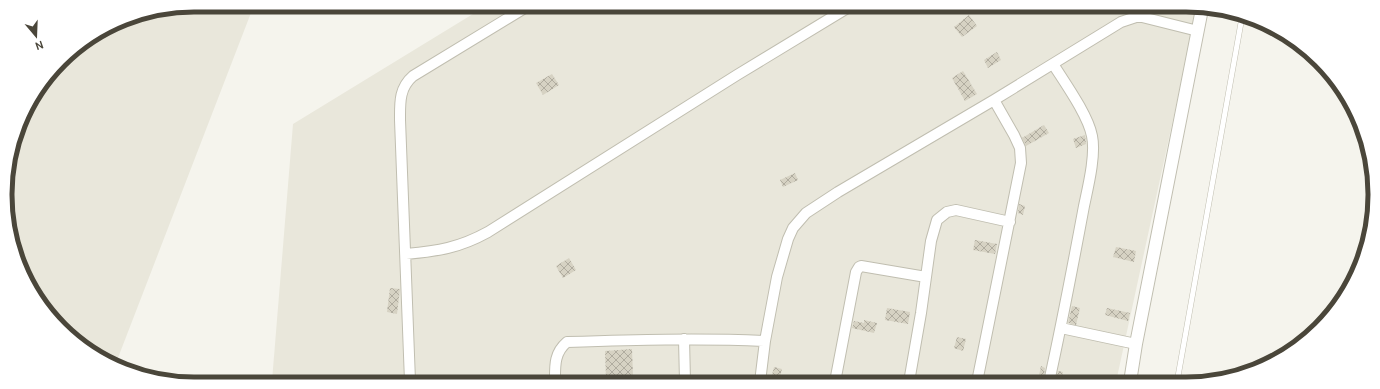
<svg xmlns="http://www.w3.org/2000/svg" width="1380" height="389" font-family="Cabin,sans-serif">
<defs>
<pattern id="building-cross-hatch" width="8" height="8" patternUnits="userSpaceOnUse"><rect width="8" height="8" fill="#d6d2c3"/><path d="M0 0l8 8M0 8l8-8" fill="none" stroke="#b0ac9f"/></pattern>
</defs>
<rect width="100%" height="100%" fill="#f5f4ed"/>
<path fill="#e9e7db" d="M195 5H254L116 363 89 352 44 310 12 244 5 182 25 110 69 52 122 19Z
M486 6 1197 9 1116 382 272 381 293 124Z"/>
<path fill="url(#building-cross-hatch)" d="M969 15 977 26 962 37 954 27Z
M997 52 1001 60 988 68 984 60Z
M963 71 977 94 965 101 952 78Z
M552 74 559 85 543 95 536 83Z
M1044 125 1049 133 1026 146 1022 138Z
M1085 135 1086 144 1076 148 1073 139Z
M795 173 798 180 783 187 780 180Z
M1019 204 1025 206 1023 215 1018 213Z
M975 240 997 244 995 254 973 250Z
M1116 247 1136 251 1134 262 1113 257Z
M569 258 576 270 563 278 556 266Z
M390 288 400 289 397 314 387 312Z
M1072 306 1080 308 1076 325 1068 323Z
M887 308 910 312 908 324 885 320Z
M1107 308 1130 313 1128 321 1105 315Z
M864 320 877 323 874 333 852 328 854 321 864 323Z
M957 337 966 339 963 351 954 348Z
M632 349 633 376 606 378 605 351Z
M1041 366 1045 368 1043 381 1038 380Z
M774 367 782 369 779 381 771 379Z
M1058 371 1063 372 1061 382H1056Z"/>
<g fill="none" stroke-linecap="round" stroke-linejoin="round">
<g stroke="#c0beb0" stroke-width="6">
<path id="service" d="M1363 255 1371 215
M1177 382 1242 17"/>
</g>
<g stroke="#c0beb0" stroke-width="12">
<path id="minor" d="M406 254C438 251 459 248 488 232L737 75 849 7
M1061 328 1136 344
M684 339 685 381
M410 381 400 120C400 103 399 88 413 76L528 6
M555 381C555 366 554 353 567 342 633 340 699 338 765 341
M760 382 765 341 777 277 788 239 793 228 806 213 838 192 994 100 1121 22 1136 17H1142L1198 31
M835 382 856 272 859 267 861 266 926 277
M909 382 921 313 931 241 937 220 947 212 956 210 1010 222
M977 382 1021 163 1020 148 1014 135 994 100
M1049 382C1062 323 1073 265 1084 206 1088 187 1096 155 1092 136 1088 115 1065 83 1053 64"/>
</g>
<g stroke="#c0beb0" stroke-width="14">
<path id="tertiary" d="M1130 382 1136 344 1202 9"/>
</g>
<use href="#service" stroke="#fff" stroke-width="5"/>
<use href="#minor" stroke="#fff" stroke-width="10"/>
<use href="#tertiary" stroke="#fff" stroke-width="12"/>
</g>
<path d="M0 0H1380V389H0ZM194 12H1186A182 182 0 0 1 1368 194V195A182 182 0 0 1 1186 377H194A182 182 0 0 1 12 195V194A182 182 0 0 1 194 12Z" fill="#fff" fill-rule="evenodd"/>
<path fill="none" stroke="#4a463a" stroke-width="5" d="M194 12H1186A182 182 0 0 1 1368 194V195A182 182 0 0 1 1186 377H194A182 182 0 0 1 12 195V194A182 182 0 0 1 194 12Z"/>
<g transform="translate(36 36) rotate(161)" stroke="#ffffff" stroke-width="3" paint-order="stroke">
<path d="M0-3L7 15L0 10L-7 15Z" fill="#4a463a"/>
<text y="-6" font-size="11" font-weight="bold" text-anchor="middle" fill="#4a463a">N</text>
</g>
</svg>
